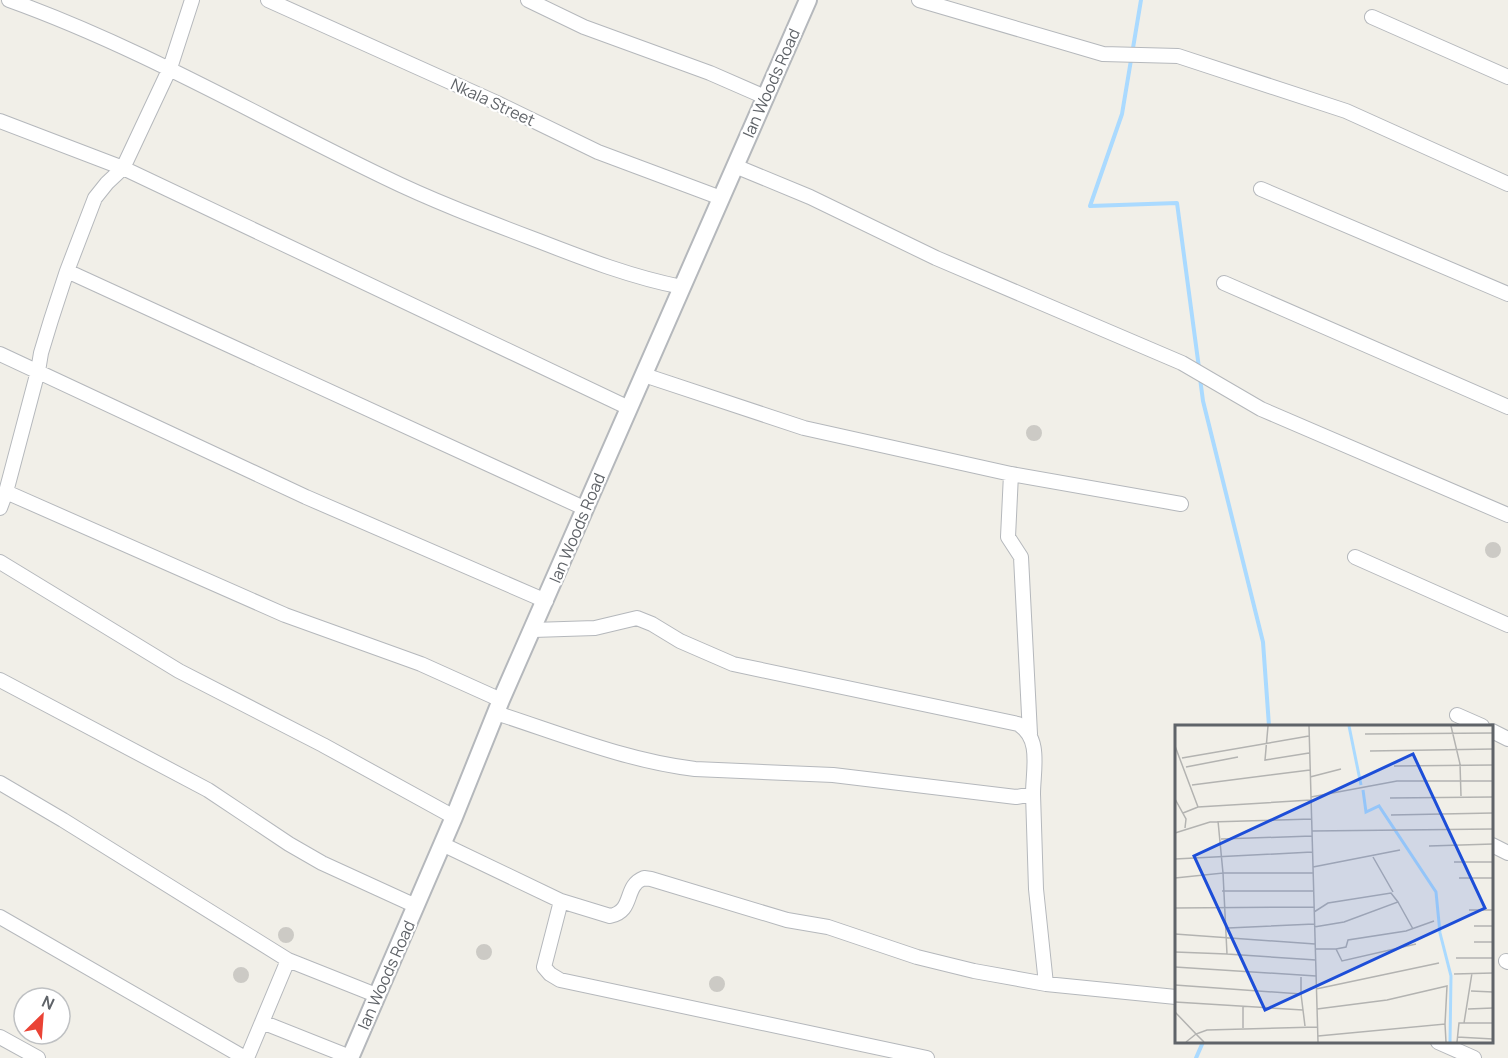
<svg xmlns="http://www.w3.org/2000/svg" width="1508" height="1058" font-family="Manrope,sans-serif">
<rect width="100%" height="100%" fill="#f1efe8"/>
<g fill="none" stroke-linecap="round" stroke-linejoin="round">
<path stroke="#aadaff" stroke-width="4" d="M1141 0 1122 114 1090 206 1177 203 1199 368
M1200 378 1203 401 1263 642 1269 726
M1196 1058 1203 1042"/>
</g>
<path fill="#cccac5" d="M1026 433a8 8 0 1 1 16 0a8 8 0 1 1-16 0Z
M1485 550a8 8 0 1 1 16 0a8 8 0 1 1-16 0Z
M278 935a8 8 0 1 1 16 0a8 8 0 1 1-16 0Z
M476 952a8 8 0 1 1 16 0a8 8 0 1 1-16 0Z
M233 975a8 8 0 1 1 16 0a8 8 0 1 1-16 0Z
M709 984a8 8 0 1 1 16 0a8 8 0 1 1-16 0Z"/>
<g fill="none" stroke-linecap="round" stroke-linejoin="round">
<g stroke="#b5b8bc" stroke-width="16">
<path id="minor" d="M9 0C140 47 259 117 384 177 431 200 481 219 531 238 580 257 630 277 682 287
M192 0 170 68 123 168 629 408
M268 0 497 103 598 152 721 198
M528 0 584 27 710 73 765 97
M919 0 1103 54 1178 56 1346 111 1508 184
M1372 17 1508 77
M0 121 123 168 107 183 95 198 67 271 51 320 41 353 38 371 6 492 0 508
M735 166 810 197 936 258 1182 363 1261 409 1508 515
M1261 189 1508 294
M67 271 584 508
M1224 283 1508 407
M0 354 306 497 546 601
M644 375 804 428 1011 474 1181 504
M1011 474 1008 537 1021 557 1030 734
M6 492 285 615 421 664 501 700
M1355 557 1508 625
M0 562 179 671 323 745 454 817
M0 680 208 790 289 844 322 863 416 906
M496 713C561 734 627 761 695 769L833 775 1016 797 1033 794C1033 770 1042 738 1018 724L733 664 680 641 652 624 637 618 595 628 533 630
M1457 715 1482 726
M1492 731 1508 739
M0 783 63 820 288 960 376 995
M1033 794 1036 889 1046 984
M442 844 561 901 544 967 550 974 560 980 927 1058
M1492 845 1508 853
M561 901 610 916C635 911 623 886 644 878L651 879 787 920 828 927 917 957 974 971 1046 984 1176 997
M0 917 245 1058
M1506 961 1508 962
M262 1022 350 1057
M0 1037 38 1058
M1438 1042 1474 1058
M247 1058 288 960"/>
</g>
<g stroke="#b5b8bc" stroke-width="20">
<path id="tertiary" d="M350 1058 454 817 501 700 808 0"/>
</g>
<use href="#minor" stroke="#fff" stroke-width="14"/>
<use href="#tertiary" stroke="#fff" stroke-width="16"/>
</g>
<g text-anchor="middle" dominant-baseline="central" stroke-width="4.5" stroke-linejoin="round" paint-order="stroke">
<g font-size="16" fill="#5f6368" stroke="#fff">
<text transform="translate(771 83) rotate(-66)">Ian Woods Road</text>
<text transform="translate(493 102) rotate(25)">Nkala Street</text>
<text transform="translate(577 528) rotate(-67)">Ian Woods Road</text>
<text transform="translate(386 975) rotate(-66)">Ian Woods Road</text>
</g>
</g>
<g transform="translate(1175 725)">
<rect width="318" height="318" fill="#f1efe8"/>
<path fill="none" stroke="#aadaff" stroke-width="3" d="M174 1 186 60M188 65 191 87 204 81 261 167 265 208 276 251 275 317"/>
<path fill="none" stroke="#b3b3b1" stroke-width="1.5" d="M93 1 90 35 134 28M134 1 143 317M276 1 285 39 286 71M190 9 318 8M0 21 23 82M195 26 318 24M7 33 134 11M219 41 318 40M11 42 63 32M135 52 166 44M17 60 135 45M136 72 222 56H318M215 73 318 72M0 74 11 94 10 103M8 88 23 82 136 75M216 90 318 88M43 96 48 148H138M137 106 318 104M0 108 35 97 137 94M46 114 137 111M254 121 318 119M198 132 218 167M0 134 137 127M279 137H318M138 142 225 125M0 153 48 148 52 229 141 235M284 153H318M47 166H138M223 177 238 204M0 183 139 182M294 185H318M139 187 153 178 216 168 223 177 169 197 139 202M299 201H318M53 203 139 199M0 209 140 219M299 217H318M140 224H161L167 236 241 219M161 224 171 222 173 215 231 206 259 196M0 227 52 229M281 233H318M0 242 141 251M279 249 318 248M0 260 126 269V252M141 264 264 238M296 266 318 267M126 269 130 301M0 277 128 285M142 284 212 275 272 261 270 299M293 284 318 283M0 287 21 309 11 317M289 298 297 248M68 303V281M143 311 270 299 271 317M282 312 318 314M29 317 21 309 32 305 142 302M282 317 284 298H318"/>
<path fill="#1d4ed8" fill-opacity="0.15" stroke="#1d4ed8" stroke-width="3" d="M238 29 310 183 90 285 19 131Z"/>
<rect width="318" height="318" fill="none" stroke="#5f6368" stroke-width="3"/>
</g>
<g transform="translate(42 1016) rotate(25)"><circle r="28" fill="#ffffff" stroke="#bfc1c3" stroke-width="1.5"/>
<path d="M0-4.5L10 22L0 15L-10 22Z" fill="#ea4335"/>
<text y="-9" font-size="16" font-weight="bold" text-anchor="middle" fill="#5f6368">N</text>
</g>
</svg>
